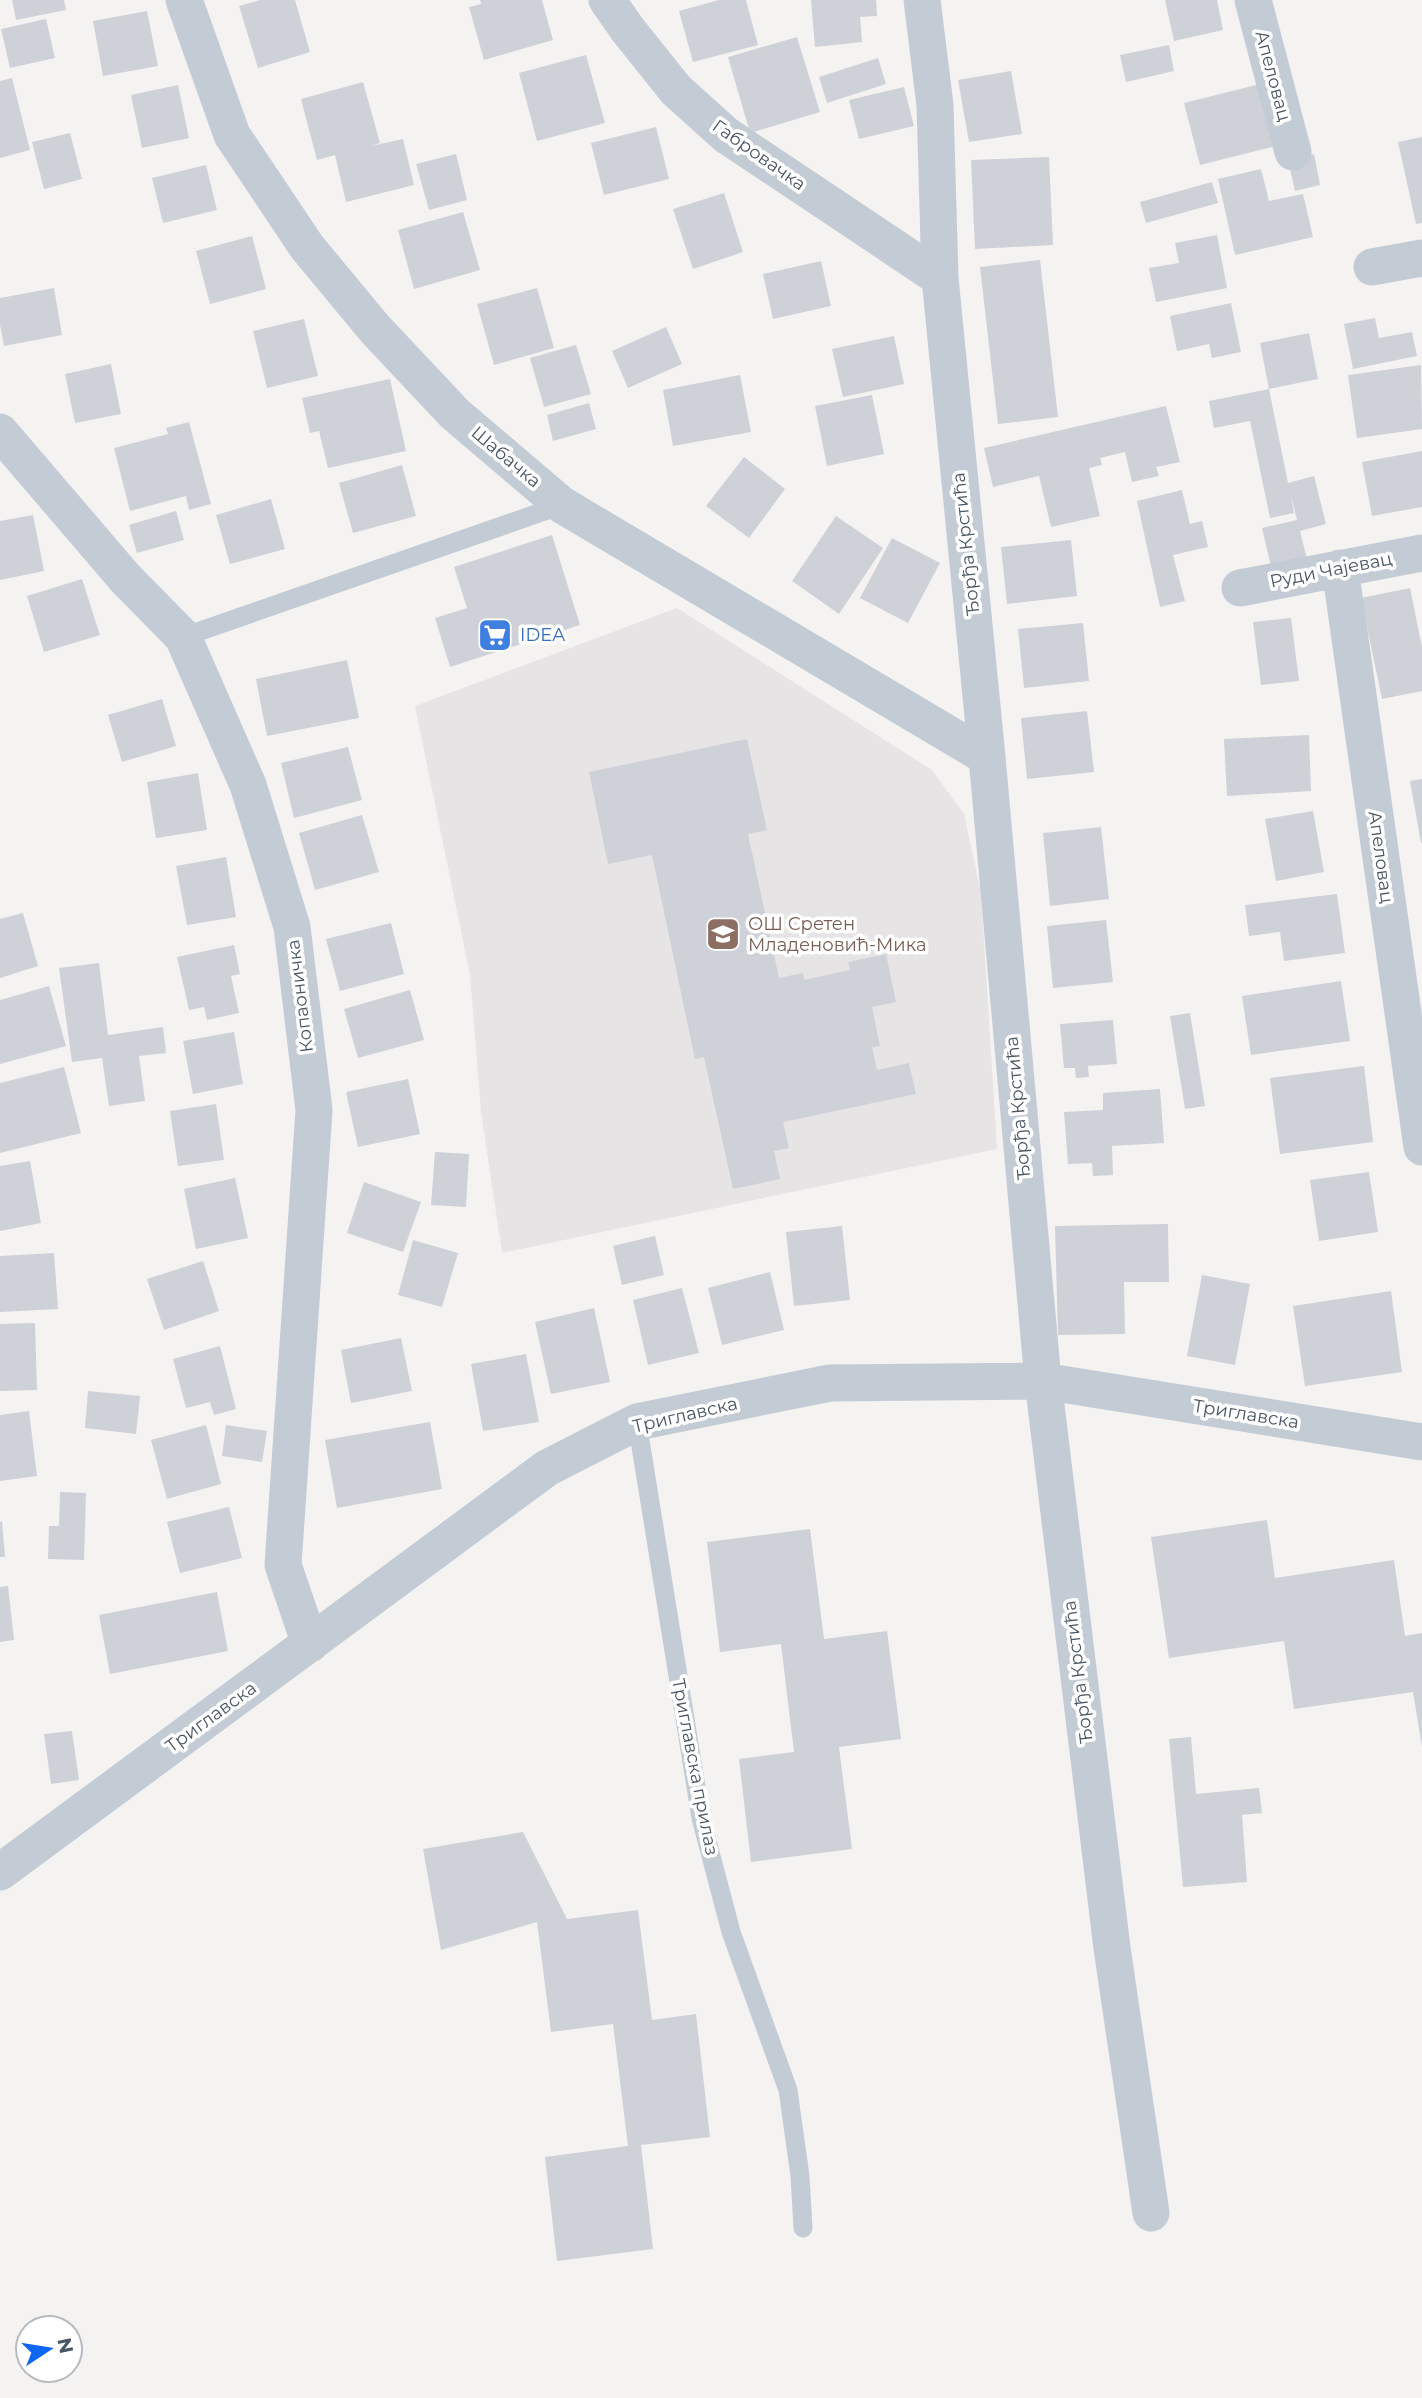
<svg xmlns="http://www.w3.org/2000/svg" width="1422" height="2398" font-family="Montserrat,sans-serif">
<rect width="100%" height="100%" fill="#f5f3f2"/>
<path fill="#e6e4e4" d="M677 608 932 770 964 814 981 893 997 1149 502 1253 481 1111 470 975 415 706Z"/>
<path fill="#ced1d8" d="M12 0H64L66 10 16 20Z
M260 0H295L310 52 258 68 239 6Z
M480 0H542L553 40 484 60 469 7 481 4Z
M719 0H746L758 45 693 62 679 11Z
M811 0H876L877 16 860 17 862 42 815 47Z
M1165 0H1217L1223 30 1174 41Z
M147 11 158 66 103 76 93 21Z
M46 19 55 58 10 68 1 29Z
M797 37 820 112 750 133 728 57Z
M1169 45 1174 71 1126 82 1120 55Z
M586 55 605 123 537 141 519 73Z
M878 58 886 84 827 103 819 77Z
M1011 71 1022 134 969 142 958 80Z
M12 78 30 150 0 158V81Z
M363 82 380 143 371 146 403 139 414 185 346 202 335 155 317 160 301 99Z
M1268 82 1284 144 1200 165 1184 103Z
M178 85 189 138 142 148 131 95Z
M904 87 914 126 859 139 849 100Z
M656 127 669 179 604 195 591 143Z
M70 133 82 179 44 189 32 142Z
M1422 137V223L1416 224 1398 142Z
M456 154 467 200 429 210 416 164Z
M1314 154 1320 185 1295 191 1288 160Z
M1049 157 1053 245 975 249 971 160Z
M206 165 217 210 163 223 152 178Z
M1261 169 1269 201 1303 194 1313 237 1235 255 1218 179Z
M1212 182 1218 203 1146 223 1140 202Z
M724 193 743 252 693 269 673 209Z
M463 212 480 270 414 289 398 230Z
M1217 235 1227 288 1156 302 1149 268 1179 263 1175 243Z
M252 236 266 289 210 304 196 251Z
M1040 260 1058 417 998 424 980 267Z
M821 261 831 306 773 319 763 274Z
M54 288 62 335 4 346 0 325V298Z
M537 288 554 348 494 365 477 304Z
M1231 303 1241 352 1212 358 1209 344 1177 351 1170 316Z
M1375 318 1379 338 1412 332 1417 356 1353 369 1344 324Z
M304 319 318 376 267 388 253 331Z
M666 327 682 364 628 388 612 351Z
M1309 333 1318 379 1269 389 1260 343Z
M894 336 904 384 843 397 832 349Z
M576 345 591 394 544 407 530 358Z
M111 364 121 414 75 423 65 374Z
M1421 365 1422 429 1357 438 1348 375Z
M740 375 751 432 673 446 663 390Z
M390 379 406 451 328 468 319 431 310 433 302 398Z
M1269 389 1288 483 1314 476 1326 524 1300 531 1308 563 1272 571 1262 528 1297 520 1291 495 1294 513 1270 518 1250 421 1214 428 1209 401Z
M872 395 884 454 827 466 815 406Z
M589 403 596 429 553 441 547 415Z
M1166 406 1180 462 1156 467 1159 476 1132 482 1125 452 1100 458 1102 465 1089 468 1100 516 1051 527 1039 476 993 487 984 448Z
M189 422 211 504 189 510 186 496 130 511 114 448 168 434 166 428Z
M1422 451V507L1372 516 1362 462Z
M744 457 785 489 749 538 706 506Z
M402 465 416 516 353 533 339 483Z
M1182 490 1190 524 1202 521 1208 547 1173 555 1185 601 1160 607 1137 501Z
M271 499 285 549 230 564 216 515Z
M176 511 184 540 137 553 129 525Z
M33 515 44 571 0 580V521Z
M836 516 883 548 839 614 792 581Z
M552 535 580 625 450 667 435 618 467 608 454 567Z
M892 538 940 563 908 623 860 598Z
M1071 540 1077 596 1007 604 1001 547Z
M82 579 100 635 44 652 27 596Z
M1410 588 1422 647V691L1382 699 1361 598Z
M1291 618 1299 681 1261 685 1253 622Z
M1083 623 1089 681 1024 688 1018 629Z
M347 660 359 718 267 736 256 679Z
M162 699 176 746 122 762 108 715Z
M1087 711 1094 772 1027 779 1021 718Z
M1309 735 1311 791 1227 796 1224 739Z
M747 739 767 830 748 834 779 978 803 973 804 980 850 970 848 962 886 954 896 1002 872 1007 880 1046 872 1047 877 1070 909 1063 916 1094 783 1122 789 1148 774 1151 780 1179 733 1189 704 1057 695 1059 652 855 608 864 589 772Z
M348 747 362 800 294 818 281 763Z
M198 773 207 830 156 838 147 782Z
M1422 779V843H1421L1410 781Z
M1313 811 1324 872 1276 881 1265 819Z
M362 815 379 872 315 890 299 833Z
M1101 827 1109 899 1050 906 1043 833Z
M226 857 236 917 187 925 176 866Z
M1337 894 1345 953 1284 961 1280 932 1249 936 1245 905Z
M23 913 38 966 0 978V919Z
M1106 920 1113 982 1053 988 1047 926Z
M391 923 404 974 340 991 326 939Z
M234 945 240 974 231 976 239 1013 207 1020 204 1007 189 1010 177 957Z
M99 963 108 1035 163 1027 166 1053 139 1056 145 1101 109 1106 102 1058 72 1062 59 968Z
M1341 981 1350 1041 1251 1055 1242 996Z
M49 986 66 1046 0 1064V1000Z
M410 990 424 1040 358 1058 344 1009Z
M1190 1013 1205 1106 1185 1109 1170 1016Z
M1113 1020 1117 1064 1088 1066 1089 1077 1076 1078 1075 1068H1064L1060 1024Z
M234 1032 243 1084 193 1094 183 1041Z
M1364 1066 1373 1142 1280 1154 1270 1078Z
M64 1067 81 1133 0 1153V1083Z
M408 1079 420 1134 358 1147 346 1092Z
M1160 1089 1164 1143 1112 1146 1113 1175 1093 1176 1092 1163 1068 1164 1064 1112 1103 1110V1093Z
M216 1104 224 1160 178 1166 170 1111Z
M435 1152 469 1154 466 1207 431 1205Z
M30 1161 41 1223 0 1231V1166Z
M1369 1172 1378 1232 1319 1241 1310 1180Z
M235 1178 248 1238 196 1249 184 1189Z
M364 1182 421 1202 403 1252 347 1233Z
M1168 1224 1169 1282H1124L1125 1334 1058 1335 1055 1226Z
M842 1226 850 1300 794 1306 786 1232Z
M655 1236 664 1275 622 1285 613 1246Z
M413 1240 458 1253 442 1307 398 1295Z
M54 1253 58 1309 0 1312V1256Z
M203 1261 219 1311 164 1330 147 1279Z
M770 1272 784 1330 722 1345 708 1288Z
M1202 1275 1250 1284 1235 1365 1187 1356Z
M682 1288 699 1353 648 1365 633 1300Z
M1391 1291 1402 1372 1305 1386 1293 1306Z
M594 1308 610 1382 551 1394 535 1322Z
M35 1323 37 1390 0 1391V1324Z
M401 1338 412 1391 351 1403 341 1350Z
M220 1346 236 1409 214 1415 210 1402 186 1408 173 1359Z
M526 1354 539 1422 483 1431 471 1364Z
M88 1391 140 1396 136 1434 85 1428Z
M29 1411 37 1476 0 1481V1415Z
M430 1422 442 1489 337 1508 325 1440Z
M206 1425 221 1484 167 1499 151 1440Z
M226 1425 267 1431 262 1462 222 1456Z
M60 1492 86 1493 84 1560 48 1559 49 1526H59Z
M229 1507 242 1558 180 1573 167 1522Z
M1267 1520 1275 1578 1394 1560 1405 1636 1422 1633V1747L1413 1692 1294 1709 1284 1641 1169 1658 1151 1537Z
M2 1521 5 1557H0V1522Z
M810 1529 824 1639 887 1631 901 1739 839 1747 852 1849 751 1862 739 1759 794 1752 781 1644 720 1652 707 1542Z
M8 1586 14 1640 0 1642V1587Z
M217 1592 228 1651 110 1674 99 1615Z
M72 1731 79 1780 51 1784 44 1734Z
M1191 1737 1196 1794 1259 1788 1262 1813 1242 1815 1247 1882 1183 1887 1169 1739Z
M523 1832 567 1919 638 1910 652 2020 696 2014 710 2137 641 2145 653 2249 557 2261 545 2157 628 2146 613 2024 551 2032 537 1922 441 1950 423 1849Z"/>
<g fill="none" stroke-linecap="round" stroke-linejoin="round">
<path stroke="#c3ccd5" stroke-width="19" d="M183 637 562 505
M637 1422 701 1818 731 1932 788 2090 800 2176 803 2228"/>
<path stroke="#c3ccd5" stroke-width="37" d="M184 0 232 135 307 247 375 329 455 414 562 505 987 757
M607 0 628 30 676 90 726 135 940 278
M922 0 935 105 940 278 987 757 1043 1381 1112 1948 1151 2213
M1253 0 1293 152
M1372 267 1422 258
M0 432 125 578 183 637 248 785 292 927 314 1110 283 1565 310 1644
M1340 568 1422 1147
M1240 588 1422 553
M0 1872 547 1468 637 1422 830 1383 1043 1381 1422 1442"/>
</g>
<defs>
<g id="supermarket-square" transform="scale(1.75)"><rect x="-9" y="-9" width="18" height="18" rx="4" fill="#3f7fe0" stroke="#fff"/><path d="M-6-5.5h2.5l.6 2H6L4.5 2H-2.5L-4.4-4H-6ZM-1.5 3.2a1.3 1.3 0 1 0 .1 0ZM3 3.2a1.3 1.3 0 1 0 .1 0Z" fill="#fff"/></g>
<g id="school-square" transform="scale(1.75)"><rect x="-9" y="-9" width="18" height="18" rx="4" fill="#8d6e63" stroke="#fff"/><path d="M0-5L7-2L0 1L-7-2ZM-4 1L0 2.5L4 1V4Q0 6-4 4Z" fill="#fff"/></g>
</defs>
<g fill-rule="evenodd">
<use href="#supermarket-square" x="495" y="635"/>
<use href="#school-square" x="723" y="934"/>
</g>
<g text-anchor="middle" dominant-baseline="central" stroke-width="7" stroke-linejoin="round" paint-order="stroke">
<g font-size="18" fill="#485562" stroke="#fff">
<text transform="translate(1273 76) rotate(75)">Апеловац</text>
<text transform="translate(759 155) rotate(35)">Габровачка</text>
<text transform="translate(506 457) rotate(40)">Шабачка</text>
<text transform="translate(966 544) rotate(-96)">Ђорђа Крстића</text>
<text transform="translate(1331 570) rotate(-11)">Руди Чајевац</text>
<text transform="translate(1381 857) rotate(82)">Апеловац</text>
<text transform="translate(300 996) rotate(-97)">Копаоничка</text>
<text transform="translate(1018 1108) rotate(-95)">Ђорђа Крстића</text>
<text transform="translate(1246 1414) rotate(9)">Триглавска</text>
<text transform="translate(685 1415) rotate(-13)">Триглавска</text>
<text transform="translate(1078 1672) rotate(-97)">Ђорђа Крстића</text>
<text transform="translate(211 1717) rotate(-36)">Триглавска</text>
<text transform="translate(695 1767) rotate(79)">Триглавска прилаз</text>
</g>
<g font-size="18" fill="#366cbe" stroke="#fff" text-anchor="start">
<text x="520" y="635">IDEA</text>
</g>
<g font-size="18" fill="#785e54" stroke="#fff" text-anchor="start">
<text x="748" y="924">ОШ Сретен<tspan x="748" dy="21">Младеновић-Мика</tspan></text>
</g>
</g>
<g transform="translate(49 2349) rotate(78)"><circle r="33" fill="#ffffff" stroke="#b6bbc0" stroke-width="2"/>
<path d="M0-5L12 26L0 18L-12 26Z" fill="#0e67f3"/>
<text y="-10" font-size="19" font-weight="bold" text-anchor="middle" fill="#485562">N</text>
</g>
</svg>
